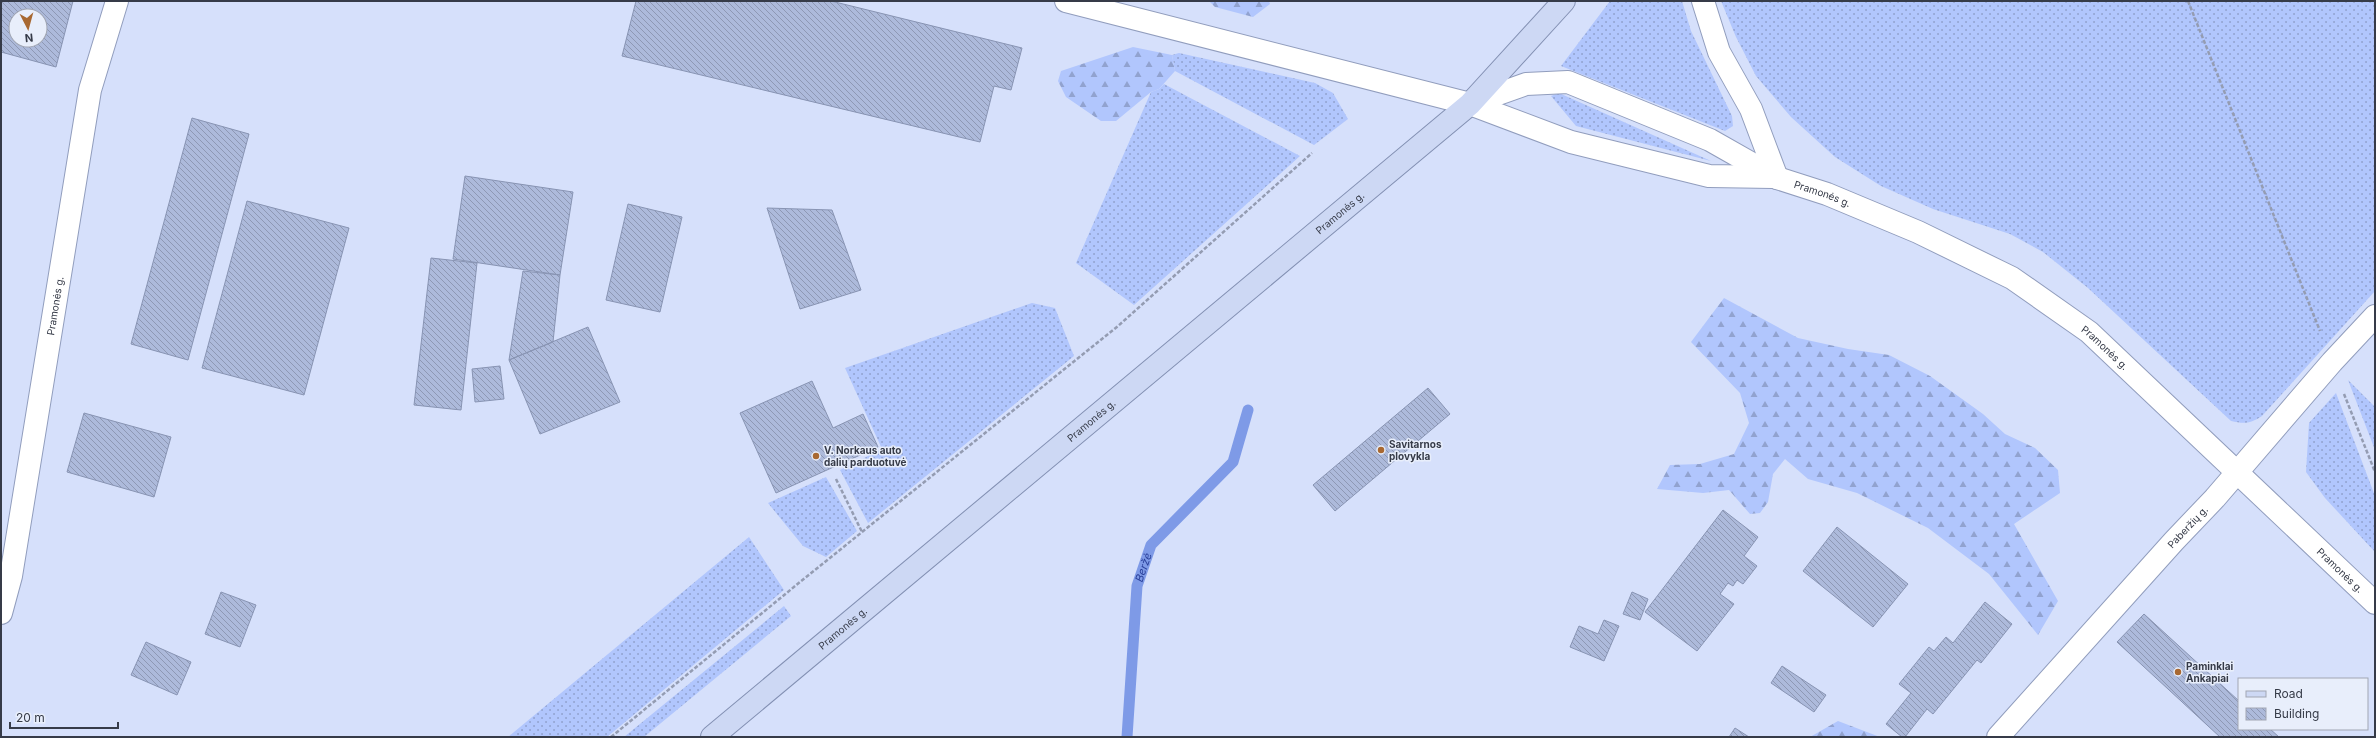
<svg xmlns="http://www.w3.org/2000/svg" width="2376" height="738" font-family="Inter,sans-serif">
<defs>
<pattern id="grass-dots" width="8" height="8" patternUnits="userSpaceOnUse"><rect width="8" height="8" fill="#b1c6fd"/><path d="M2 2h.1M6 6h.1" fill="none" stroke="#91a2cf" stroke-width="1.8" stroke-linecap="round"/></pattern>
<pattern id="forest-firs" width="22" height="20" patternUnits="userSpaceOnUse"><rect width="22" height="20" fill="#b1c6fd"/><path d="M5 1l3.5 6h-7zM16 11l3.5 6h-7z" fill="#91a2cf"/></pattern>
<pattern id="building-back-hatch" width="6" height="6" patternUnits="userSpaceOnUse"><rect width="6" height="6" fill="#adbadb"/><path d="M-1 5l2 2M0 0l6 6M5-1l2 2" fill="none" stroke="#8e98b4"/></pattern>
</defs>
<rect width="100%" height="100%" fill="#d6e0fb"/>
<path fill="url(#grass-dots)" d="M1610 1H1682L1691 31 1732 116 1733 126 1725 131 1561 66Z
M1721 1H2375V291L2262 416C2250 424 2244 424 2231 421L2088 288 2043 252 2010 234 1933 209 1881 186 1835 157 1791 117 1756 76 1736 37Z
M1179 53 1315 83 1333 93 1348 119 1314 145 1175 71 1172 55Z
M1164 84 1300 156 1134 305 1076 263 1151 92 1159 89Z
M1559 93 1711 161 1576 126 1551 96Z
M1032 303 1055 308 1074 356 868 523 840 470 882 449 845 368Z
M2348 380 2375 407V450Z
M2336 393 2375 496V552L2325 498 2306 472 2309 423Z
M826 477 857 531 826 557 803 546 768 503Z
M749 537 784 590 607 737H508Z
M784 606 791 616 644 737H624Z"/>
<path fill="url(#forest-firs)" d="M1209 1H1269L1270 4 1253 17 1215 7Z
M1133 47 1172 55 1175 71 1159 89 1151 92 1116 121H1101L1066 97 1058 81 1061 71Z
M1724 298 1798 338 1848 349 1889 355 1930 376 1983 414 2005 434 2035 448 2058 470 2060 493 2014 524 2058 601 2038 635 1989 574 1928 528 1857 493 1808 479 1785 459 1773 474 1768 502 1760 513 1750 514 1729 490 1703 493 1657 489 1670 465 1700 464 1734 454 1749 423 1740 393 1691 342Z
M1838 721 1880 737H1810Z"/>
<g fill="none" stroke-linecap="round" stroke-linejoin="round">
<path stroke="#7e9ae7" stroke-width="11" id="s1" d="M1127 737 1137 586 1151 545 1233 462 1248 410"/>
</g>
<path fill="url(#building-back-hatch)" stroke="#8894b3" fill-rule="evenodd" d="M1 1H73L56 67 1 52ZM16 16H40V40H16Z
M636 1H831L1022 48 1011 90 994 86 980 142 622 56Z
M192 118 249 134 188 360 131 344Z
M465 176 573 192 560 275 453 259Z
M247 201 349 228 304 395 202 368Z
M628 204 682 217 660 312 606 300Z
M767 208 832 210 861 290 800 309Z
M431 258 477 263 461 410 414 405Z
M523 271 560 275 553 342 509 360Z
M588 327 620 402 540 434 509 360Z
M500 366 504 399 475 402 472 369Z
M812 381 833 428 863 414 878 447 776 493 740 413Z
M1428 388 1450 414 1335 511 1313 485Z
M84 413 171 437 154 497 67 472Z
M1723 510 1758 537 1744 556 1757 566 1743 584 1737 580 1733 586 1728 583 1720 594 1734 604 1697 651 1645 612Z
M1837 527 1908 584 1873 627 1803 571Z
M221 592 256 605 240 647 205 634Z
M1632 592 1648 599 1640 620 1623 614Z
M1985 602 2012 624 1981 663 1977 660 1933 714 1927 709 1905 737H1902L1886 724 1911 693 1899 684 1929 647 1934 651 1946 637 1953 643Z
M2144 614 2239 701V729H2270L2279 737H2220L2117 642Z
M1604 620 1619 626 1604 661 1570 647 1579 626 1598 634Z
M146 642 191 662 177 695 131 675Z
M1782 666 1826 695 1814 712 1771 683Z
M1735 728 1749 737H1729Z"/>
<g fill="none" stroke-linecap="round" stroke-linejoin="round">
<g stroke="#919dbd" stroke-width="24">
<g id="minor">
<path d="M1066 1 1470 104 1571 142 1709 176 1773 177"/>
<path d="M1703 1 1719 52 1751 109 1777 178"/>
<path id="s2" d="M1470 104 1526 84 1568 82 1710 140 1777 178 1827 194 1918 232 2012 278 2089 332 2375 603"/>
<path id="s3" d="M1 613 11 576 90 90 117 1"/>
<path id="s4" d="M1998 737 2174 541 2215 498 2332 362 2375 316"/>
</g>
</g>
<g stroke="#8390b3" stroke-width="24">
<g id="major">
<path id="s5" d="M712 737 1470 104 1564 1"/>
</g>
</g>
<path stroke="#949cb2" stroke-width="2.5" stroke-dasharray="4 2" stroke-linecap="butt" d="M2188 1 2320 331
M2344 394 2375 472
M836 479 862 532
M611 737 800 582 1118 326 1312 153"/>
<use href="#minor" stroke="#fff" stroke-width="22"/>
<use href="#major" stroke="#cdd8f4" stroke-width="22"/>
</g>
<g fill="#a86831" stroke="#e8eefb" stroke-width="1.5">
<circle cx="1381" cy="450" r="4"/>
<circle cx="816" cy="456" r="4"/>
<circle cx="2178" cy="672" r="4"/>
</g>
<g text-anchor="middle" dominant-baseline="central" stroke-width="3" stroke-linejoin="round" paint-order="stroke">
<g font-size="10" fill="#363b48" stroke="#e8eefb">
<text stroke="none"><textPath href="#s2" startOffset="380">Pramonės g.</textPath></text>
<text stroke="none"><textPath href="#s5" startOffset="818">Pramonės g.</textPath></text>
<text stroke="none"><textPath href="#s3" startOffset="312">Pramonės g.</textPath></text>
<text stroke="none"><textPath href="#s2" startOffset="704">Pramonės g.</textPath></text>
<text stroke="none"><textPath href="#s5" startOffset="494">Pramonės g.</textPath></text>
<text stroke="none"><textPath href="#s4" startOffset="283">Paberžių g.</textPath></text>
<text stroke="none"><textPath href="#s2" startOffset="1028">Pramonės g.</textPath></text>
<text stroke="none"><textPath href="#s5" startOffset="170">Pramonės g.</textPath></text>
</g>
<g font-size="10" font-weight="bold" fill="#363b48" stroke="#e8eefb" text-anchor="start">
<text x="1389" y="444">Savitarnos<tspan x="1389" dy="12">plovykla</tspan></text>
<text x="824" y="450">V. Norkaus auto<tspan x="824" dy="12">dalių parduotuvė</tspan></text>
<text x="2186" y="666">Paminklai<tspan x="2186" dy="12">Ankapiai</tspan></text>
</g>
<g font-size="11" font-style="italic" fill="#293f99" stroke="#e8eefb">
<text stroke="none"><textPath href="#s1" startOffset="171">Beržė</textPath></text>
</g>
</g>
<rect width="2376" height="738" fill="none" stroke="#363b48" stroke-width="4"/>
<rect x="2238" y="678" width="130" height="52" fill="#e8eefb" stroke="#a1a6b3"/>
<rect x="2246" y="691" width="20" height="6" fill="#cdd8f4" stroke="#a1a6b3"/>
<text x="2274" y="698" font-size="12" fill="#363b48">Road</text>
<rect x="2246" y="708" width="20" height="12" fill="url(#building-back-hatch)" stroke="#a1a6b3"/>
<text x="2274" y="718" font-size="12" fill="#363b48">Building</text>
<g transform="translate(28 28) rotate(174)"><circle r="19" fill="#e8eefb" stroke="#a1a6b3"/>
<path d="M0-3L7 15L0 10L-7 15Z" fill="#a86831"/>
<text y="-6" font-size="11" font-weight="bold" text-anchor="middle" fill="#363b48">N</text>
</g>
<path d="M10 722v6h108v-6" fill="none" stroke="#363b48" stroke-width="2"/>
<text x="16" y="722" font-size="12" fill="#363b48" stroke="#e8eefb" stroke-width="3" paint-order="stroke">20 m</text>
</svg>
